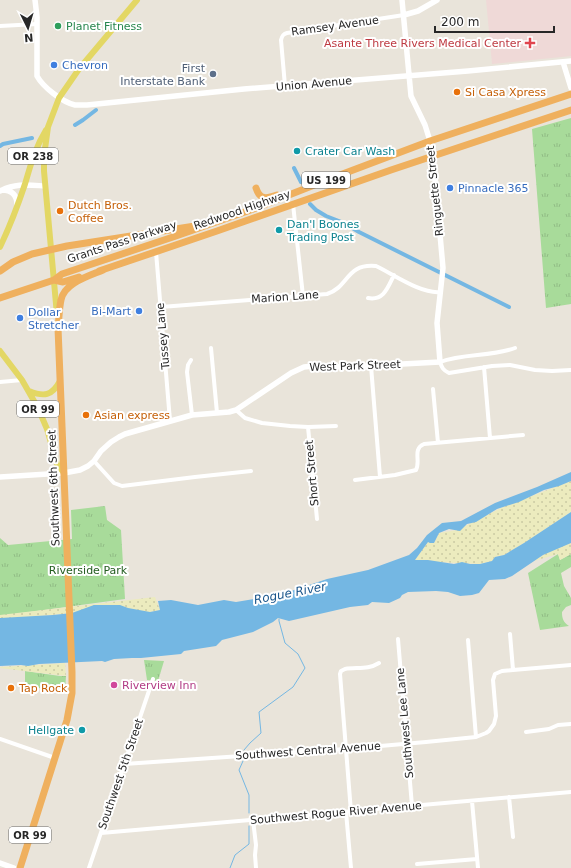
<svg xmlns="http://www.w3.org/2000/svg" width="571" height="868" font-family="'DejaVu Sans',sans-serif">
<defs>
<pattern id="grass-tufts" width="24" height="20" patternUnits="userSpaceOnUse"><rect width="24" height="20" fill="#a8db9a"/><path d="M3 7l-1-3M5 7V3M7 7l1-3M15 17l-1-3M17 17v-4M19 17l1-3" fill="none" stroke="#91bc85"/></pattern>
<pattern id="sand-dots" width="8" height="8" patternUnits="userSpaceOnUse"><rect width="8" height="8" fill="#ecebbe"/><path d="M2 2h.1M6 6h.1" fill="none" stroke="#cacaa3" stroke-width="1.8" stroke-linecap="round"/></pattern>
</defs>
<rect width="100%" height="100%" fill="#e9e4da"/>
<path fill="#efd9d7" d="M486 0H571V56L492 64Z"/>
<path fill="url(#grass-tufts)" d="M571 118V304L546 308 532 129Z
M105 506 107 520 121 530 125 599 0 616V538L8 545 72 539 71 510Z
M558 554 560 560 571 554V567L561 573 564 586 571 598V605L566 607 562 612C562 618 563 622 569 626L540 630 528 573Z
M144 660 164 661 158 681 147 680Z
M25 671 60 676H66L65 690 25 687Z"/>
<path fill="url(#sand-dots)" d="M571 481V512L526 542 504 555 495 557 492 561 480 564 414 561 428 542 434 543 439 533 457 530 503 507Z
M571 537V554L560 560 558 554 534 561Z
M155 597 160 610 150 612 72 613 0 620V615Z
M65 663 66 676 0 668V667Z"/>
<path fill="#74b7e3" d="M571 472V481L559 486 544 490 519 502 497 509 476 522 467 524 460 531 449 529 439 533 434 543H430L428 542 415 560H428L454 564 462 562 470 564H480L492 561 495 557 504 555 524 543 571 512V543L543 555 512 576 505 579 489 580 479 593 472 595 460 596 448 592 436 591 408 592 402 595 400 598 389 603 372 602 368 605 350 607 289 621 278 618 273 622 253 632 222 640 216 646 184 651 181 654 141 658H132L114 659 105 662 102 661 39 664 28 666 21 665 0 666V618L53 615 72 613 94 605H120L128 608 150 612 160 610 158 601 171 600 198 605 224 600 236 602 254 599 291 591 327 579 368 570 409 555 417 548 427 535 442 523 461 521 495 503 537 487Z"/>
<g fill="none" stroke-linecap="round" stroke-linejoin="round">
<path stroke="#74b7e3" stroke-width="1" d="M244 750 250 743 261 733 259 712 293 687 305 668 298 654 285 643 279 621V619
M243 761 239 770 249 795V813
M230 868 235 855 249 844V826"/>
<path stroke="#74b7e3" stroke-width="4" d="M75 125 83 120 96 110
M0 146 3 144 32 138
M294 168 301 182
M310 204 316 210 326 216 344 223 359 232 509 307"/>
<path stroke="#fff" stroke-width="4" d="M0 26 37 24
M285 86 281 40C282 36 283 34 287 33L404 15
M293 204 303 296
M156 252 170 421
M368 298C384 301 388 287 394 275
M161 307 327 294C349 287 346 263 376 266 393 274 421 294 440 292
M211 348 217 413
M515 348C491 357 464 353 440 362 442 368 443 370 449 373L492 366 510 365 535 370 552 371 571 370
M191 360 188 365 187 372 192 415
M371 366 380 477
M484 367 490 438
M0 382 22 380
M433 389 438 443
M236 410 245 418 262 423 290 426 308 427 336 426
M308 427 317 519
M94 461 114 483 122 486 195 477 251 471
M355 480 395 475 416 470C421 461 412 449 424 444L523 435
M510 634 513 670
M398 639 412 806
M468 640 476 737
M526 732 549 729 558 725 571 724
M0 739 55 758
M124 764 346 749 426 742 476 737 486 733 489 731 494 724 496 716 493 680 495 674 502 671 513 670 571 665
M509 797 513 837
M472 801 478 868
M346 812 351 868
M351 812 340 674 341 671 345 669C357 667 368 670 379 663
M253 820 256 845 255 855 256 868
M101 833 571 792
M417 864 477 859
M89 868 153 679"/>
<path stroke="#fff" stroke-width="5.5" d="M35 0 37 17V76C43 87 62 102 75 105 78 105 83 105 87 105L244 89 468 71 571 61
M404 15 418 11 437 0
M563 62 571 88
M2 190C12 190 17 195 17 205
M0 191C16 183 28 185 45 186
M0 477 64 473 80 470 88 466 94 461 101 451 111 442 119 437 125 434 192 415 229 412 236 410 291 373 304 367 313 366 346 367 440 362 437 323 443 268 433 156 430 141 425 125 411 96 402 0
M0 863 14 868"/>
<path stroke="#e3d764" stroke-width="6" d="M0 247C10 226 18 205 25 184 31 164 35 148 46 130
M57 315 44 171V156L48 127 59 98 79 69 137 0
M0 351 22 380 38 408 47 429 57 464 64 473
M29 391C44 397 52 396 60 381"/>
<path stroke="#efb05e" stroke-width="7" d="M256 188C260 200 266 199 277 195
M0 271 13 262 32 254 67 246 195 226
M99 271 217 231 391 170 571 110
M54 280 63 282 79 277
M0 298 54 280 62 274 176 236 256 208 332 178 430 141 571 94
M20 868 67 720 72 693V672L58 328C59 319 59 309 61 300 64 283 89 276 103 270"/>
</g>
<circle fill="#2e9e5b" stroke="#fff" stroke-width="1.5" cx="58" cy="26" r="4"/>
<path fill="#e0444e" stroke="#fff" stroke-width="1.5" d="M528 37h4v4h4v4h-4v4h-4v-4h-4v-4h4z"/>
<g fill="#3f7fe0" stroke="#fff" stroke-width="1.5">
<circle cx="54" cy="65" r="4"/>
<circle cx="450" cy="188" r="4"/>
<circle cx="139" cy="311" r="4"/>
<circle cx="20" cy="318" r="4"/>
</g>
<circle fill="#5c6f8a" stroke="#fff" stroke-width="1.5" cx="213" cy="74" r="4"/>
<g fill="#e8710a" stroke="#fff" stroke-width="1.5">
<circle cx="457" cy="92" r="4"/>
<circle cx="60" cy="211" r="4"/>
<circle cx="86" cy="415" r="4"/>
<circle cx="11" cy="688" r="4"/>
</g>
<g fill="#0f9aa8" stroke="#fff" stroke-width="1.5">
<circle cx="297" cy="151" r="4"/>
<circle cx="279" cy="230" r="4"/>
<circle cx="82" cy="730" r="4"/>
</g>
<circle fill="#d1479c" stroke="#fff" stroke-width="1.5" cx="114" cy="685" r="4"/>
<g text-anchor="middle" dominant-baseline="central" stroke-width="4" stroke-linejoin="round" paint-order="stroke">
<g fill="#fff" stroke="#686868" stroke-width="1">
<rect x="8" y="148" width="50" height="16" rx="3"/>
<rect x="302" y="172" width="48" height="16" rx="3"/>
<rect x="17" y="401" width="42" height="16" rx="3"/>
<rect x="9" y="827" width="42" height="16" rx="3"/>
</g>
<g font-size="10" font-weight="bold" fill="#272727">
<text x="33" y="156">OR 238</text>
<text x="326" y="180">US 199</text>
<text x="38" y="409">OR 99</text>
<text x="30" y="835">OR 99</text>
</g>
<g font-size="11" fill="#27864d" stroke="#fff" text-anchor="start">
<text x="66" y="26">Planet Fitness</text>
</g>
<g font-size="11" fill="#272727" stroke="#fff">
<text transform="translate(335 26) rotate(-8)">Ramsey Avenue</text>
<text transform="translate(314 84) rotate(-5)">Union Avenue</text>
<text transform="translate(435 191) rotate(-96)">Ringuette Street</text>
<text transform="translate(242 210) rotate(-19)">Redwood Highway</text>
<text transform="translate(122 242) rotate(-18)">Grants Pass Parkway</text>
<text transform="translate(285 297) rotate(-4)">Marion Lane</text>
<text transform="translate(163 336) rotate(-95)">Tussey Lane</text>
<text transform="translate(355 366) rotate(-2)">West Park Street</text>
<text transform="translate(312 473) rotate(-95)">Short Street</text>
<text transform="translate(54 488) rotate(-92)">Southwest 6th Street</text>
<text transform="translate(405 723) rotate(-95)">Southwest Lee Lane</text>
<text transform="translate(308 751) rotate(-4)">Southwest Central Avenue</text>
<text transform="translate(121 774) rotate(-71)">Southwest 5th Street</text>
<text transform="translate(336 813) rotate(-5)">Southwest Rogue River Avenue</text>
</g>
<g font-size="11" fill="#be3a42" stroke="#fff" text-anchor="end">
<text x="521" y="43">Asante Three Rivers Medical Center</text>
</g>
<g font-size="11" fill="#366cbe" stroke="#fff" text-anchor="start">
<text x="62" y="65">Chevron</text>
<text x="458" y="188">Pinnacle 365</text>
<text x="131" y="311" text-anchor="end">Bi-Mart</text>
<text x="28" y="312">Dollar<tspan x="28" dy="13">Stretcher</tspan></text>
</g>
<g font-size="11" fill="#4e5e75" stroke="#fff" text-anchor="end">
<text x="205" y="68">First<tspan x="205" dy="13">Interstate Bank</tspan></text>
</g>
<g font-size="11" fill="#c56008" stroke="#fff" text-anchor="start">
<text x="465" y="92">Si Casa Xpress</text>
<text x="68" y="205">Dutch Bros.<tspan x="68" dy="13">Coffee</tspan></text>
<text x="94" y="415">Asian express</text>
<text x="19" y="688">Tap Rock</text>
</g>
<g font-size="11" fill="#0d838f" stroke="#fff" text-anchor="start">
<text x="305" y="151">Crater Car Wash</text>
<text x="287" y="224">Dan'l Boones<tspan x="287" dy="13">Trading Post</tspan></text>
<text x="74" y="730" text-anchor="end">Hellgate</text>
</g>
<g font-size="11" fill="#235c1f" stroke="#fff">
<text x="88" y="570">Riverside Park</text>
</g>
<g font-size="11" fill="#b23c85" stroke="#fff" text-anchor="start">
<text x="122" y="685">Riverview Inn</text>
</g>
<g font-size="12" font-style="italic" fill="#18548a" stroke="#fff">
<text transform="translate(290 593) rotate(-11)">Rogue River</text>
</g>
</g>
<g transform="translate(28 28) rotate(175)" stroke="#ffffff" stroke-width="3" paint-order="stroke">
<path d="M0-3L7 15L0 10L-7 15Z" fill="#272727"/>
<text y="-6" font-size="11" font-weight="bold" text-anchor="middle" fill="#272727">N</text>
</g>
<path d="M435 26v6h119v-6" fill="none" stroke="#272727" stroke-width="2"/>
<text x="441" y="26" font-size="12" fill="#272727" stroke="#ffffff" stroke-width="3" paint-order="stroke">200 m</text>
</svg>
